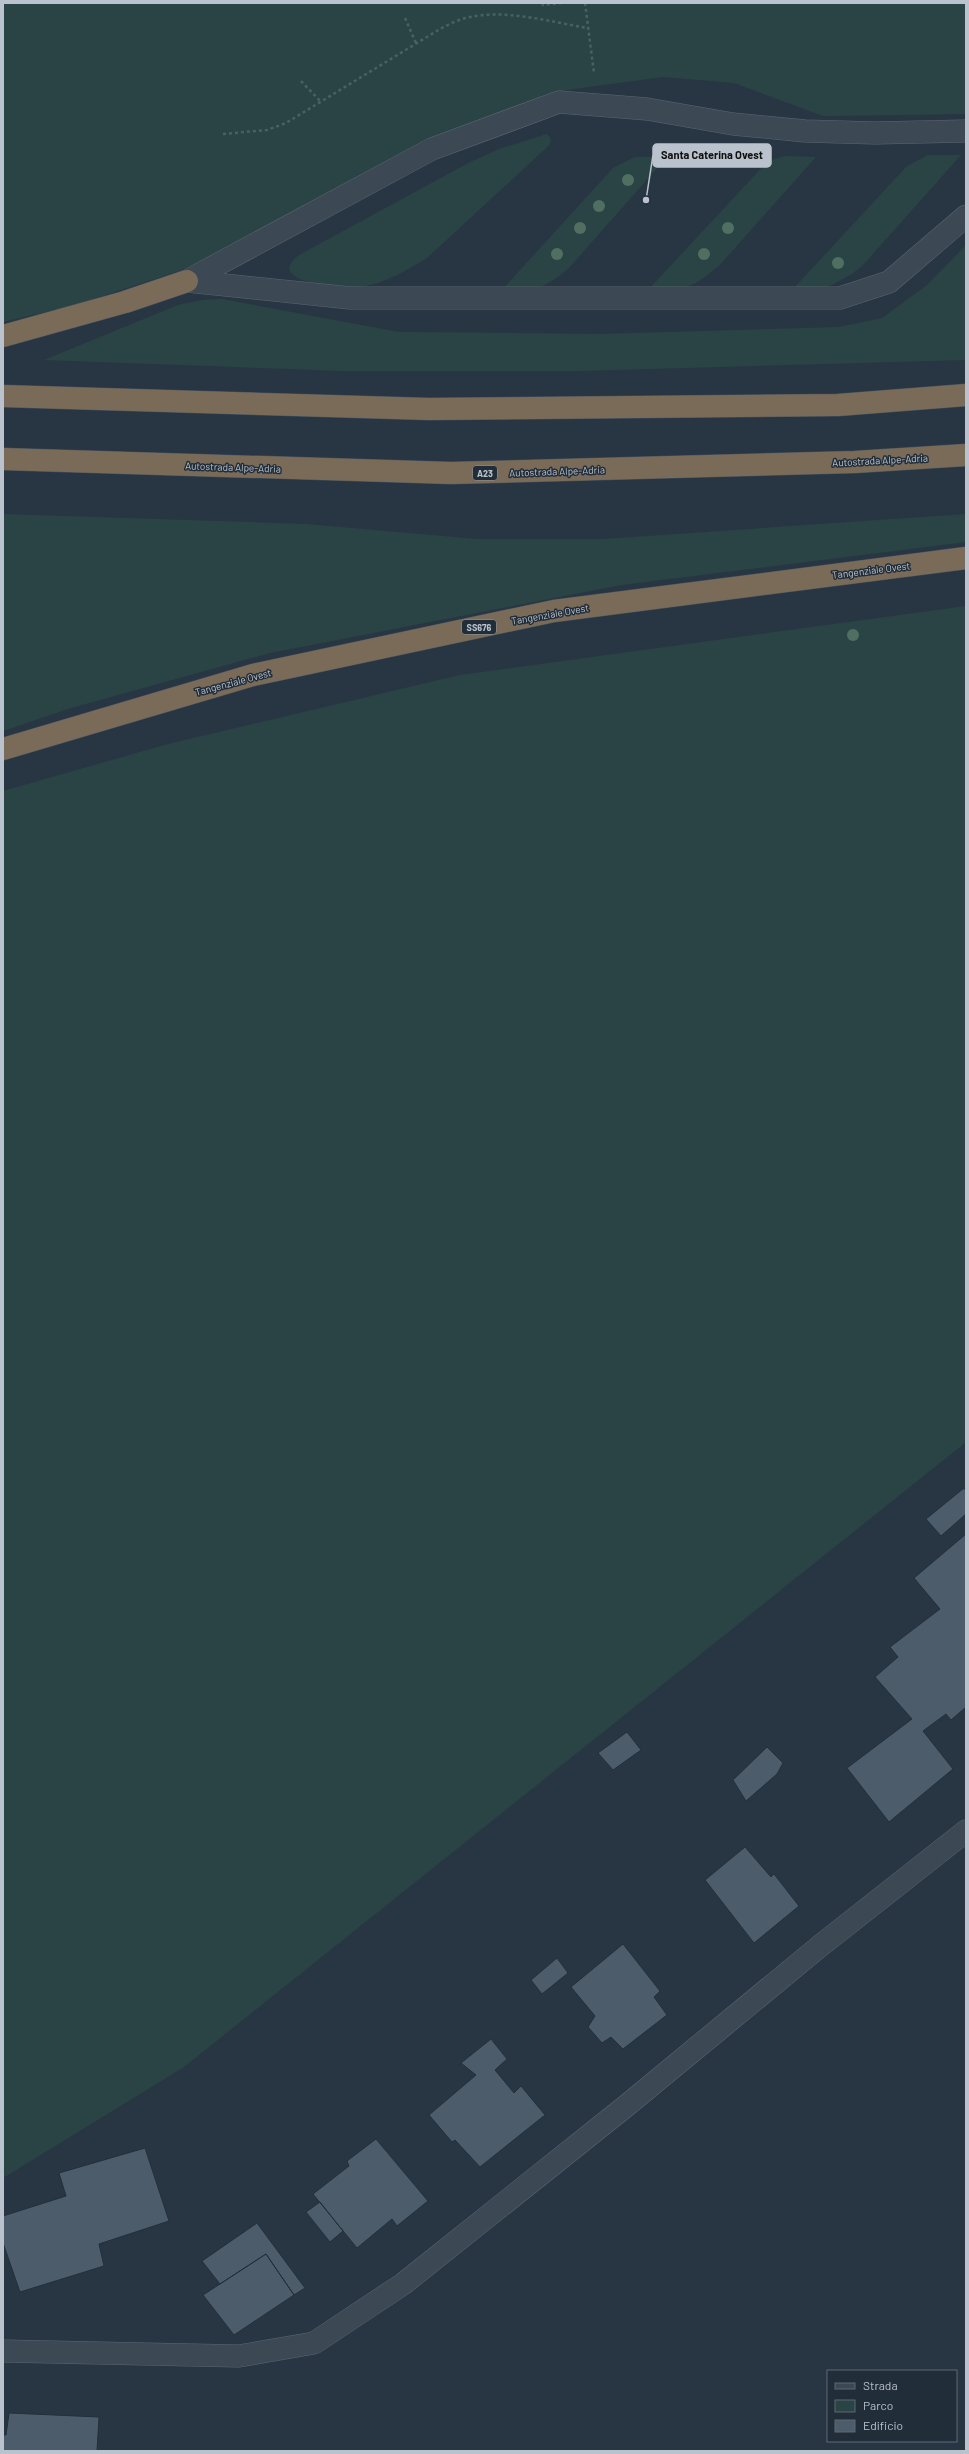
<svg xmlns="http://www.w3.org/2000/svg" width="969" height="2454" font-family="Barlow,sans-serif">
<rect width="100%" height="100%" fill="#283644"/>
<path fill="#2a4445" d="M3 3H966V114L823 116 734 83 663 77 566 90 466 125 223 253 179 271 75 305 3 322Z
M547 134 551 139 550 144 544 150 427 258C406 271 382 285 357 287 342 288 262 283 299 255L470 162 499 149Z
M928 155H961L863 265 852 274 826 288 793 289 907 166Z
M784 156 816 157 718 267 696 283 681 289 648 290 767 162Z
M635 157H667L569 268C543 290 534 290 500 292L613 168Z
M966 245V360L579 371H342L44 360 178 305 203 300 222 299 399 332 601 334 839 327 882 318 927 285Z
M3 514 306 524 477 539H604L966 514V542L621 585 270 653 71 708 3 731Z
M966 606V1442L184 2067 3 2178V791L168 744 460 675Z"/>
<path fill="#4c5c6a" stroke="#232f3b" d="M964 1488 966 1491V1514L941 1536 926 1519Z
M966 1534V1707L951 1720 946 1714 923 1731 953 1769 889 1822 847 1768 912 1719 875 1677 898 1657 890 1647 940 1609 914 1578Z
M627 1732 641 1750 613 1770 598 1753Z
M767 1747 783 1763 777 1774 746 1801 733 1780Z
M745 1847 771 1877 774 1874 799 1906 754 1943 705 1880Z
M623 1944 660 1991 654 1997 667 2015 623 2049 611 2037 602 2043 588 2027 595 2016 571 1987Z
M557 1958 568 1973 542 1994 531 1980Z
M491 2039 507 2059 495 2070 514 2093 521 2086 545 2115 480 2167 455 2140 452 2142 429 2115 476 2075 461 2063Z
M376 2139 428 2201 397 2226 392 2219 357 2248 313 2194 349 2166 347 2161Z
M145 2148 169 2221 99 2244 104 2266 20 2292 3 2243V2216L66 2196 59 2173Z
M320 2202 343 2231 330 2242 306 2212Z
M257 2223 305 2288 294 2295 266 2254 220 2284 202 2261Z
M266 2254 294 2295 234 2335 203 2295Z
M9 2413 99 2417 97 2451H3V2435H6Z"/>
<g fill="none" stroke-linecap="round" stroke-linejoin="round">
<g stroke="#5b6671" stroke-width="23">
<path id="minor" d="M187 281 432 149 559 102 647 109 733 124 805 131 875 133 966 131
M187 281 350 298H840L889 282 966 216
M3 2351 239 2356 314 2343 403 2284 626 2106 820 1946 966 1831"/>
</g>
<g stroke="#47535e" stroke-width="23">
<path id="highway" d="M3 336 125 302 187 281
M3 396 429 409 838 405 966 395
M3 459 451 473 855 462 966 455
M3 749 253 675 554 611 966 558"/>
</g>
<path stroke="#486161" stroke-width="2.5" stroke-dasharray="3 3" stroke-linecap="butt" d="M542 3 543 5 562 3
M585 3 594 73
M405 18 416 43
M301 81 321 102
M223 134 267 130 286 123 440 29C448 25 457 20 466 18 504 8 550 22 588 28"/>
<use href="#minor" stroke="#3c4854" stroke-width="22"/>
<use href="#highway" stroke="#7a6b59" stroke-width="22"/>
</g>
<g fill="#506f61">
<circle cx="628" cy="180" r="6"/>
<circle cx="599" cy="206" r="6"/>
<circle cx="580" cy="228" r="6"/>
<circle cx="728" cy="228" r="6"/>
<circle cx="557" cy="254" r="6"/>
<circle cx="704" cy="254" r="6"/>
<circle cx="838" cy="263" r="6"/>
<circle cx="853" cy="635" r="6"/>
</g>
<g text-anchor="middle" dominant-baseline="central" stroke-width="3" stroke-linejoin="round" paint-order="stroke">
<g fill="#212d39" stroke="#8c96a1" stroke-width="1">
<rect x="473" y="466" width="24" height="14" rx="3"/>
<rect x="462" y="620" width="34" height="14" rx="3"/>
</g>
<g font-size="9" font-weight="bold" fill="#bac3cd">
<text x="485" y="473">A23</text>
<text x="479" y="627">SS676</text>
</g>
<g font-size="10" fill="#bac3cd" stroke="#212d39">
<text transform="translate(880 460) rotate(-3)">Autostrada Alpe-Adria</text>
<text transform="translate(233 467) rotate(2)">Autostrada Alpe-Adria</text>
<text transform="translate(557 471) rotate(-2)">Autostrada Alpe-Adria</text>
<text transform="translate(871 570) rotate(-7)">Tangenziale Ovest</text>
<text transform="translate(550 614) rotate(-10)">Tangenziale Ovest</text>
<text transform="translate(233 682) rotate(-15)">Tangenziale Ovest</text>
</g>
</g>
<path fill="none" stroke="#bac3cd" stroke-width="1.5" d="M646 200L653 155"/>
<circle fill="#bac3cd" stroke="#212d39" stroke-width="1.5" cx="646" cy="200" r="4"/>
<rect fill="#bac3cd" stroke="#bac3cd" stroke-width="1.5" x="653" y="144" width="118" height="23" rx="4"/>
<g font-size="11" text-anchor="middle" font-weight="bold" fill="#111">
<text x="712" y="159">Santa Caterina Ovest</text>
</g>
<rect width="969" height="2454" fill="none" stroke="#bac3cd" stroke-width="8"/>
<rect x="827" y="2370" width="130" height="72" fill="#212d39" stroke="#5e6974"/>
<rect x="835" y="2383" width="20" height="6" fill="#3c4854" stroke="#5e6974"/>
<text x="863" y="2390" font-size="12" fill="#bac3cd">Strada</text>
<rect x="835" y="2400" width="20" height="12" fill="#2a4445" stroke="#5e6974"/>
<text x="863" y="2410" font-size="12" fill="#bac3cd">Parco</text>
<rect x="835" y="2420" width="20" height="12" fill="#4c5c6a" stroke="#5e6974"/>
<text x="863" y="2430" font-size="12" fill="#bac3cd">Edificio</text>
</svg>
